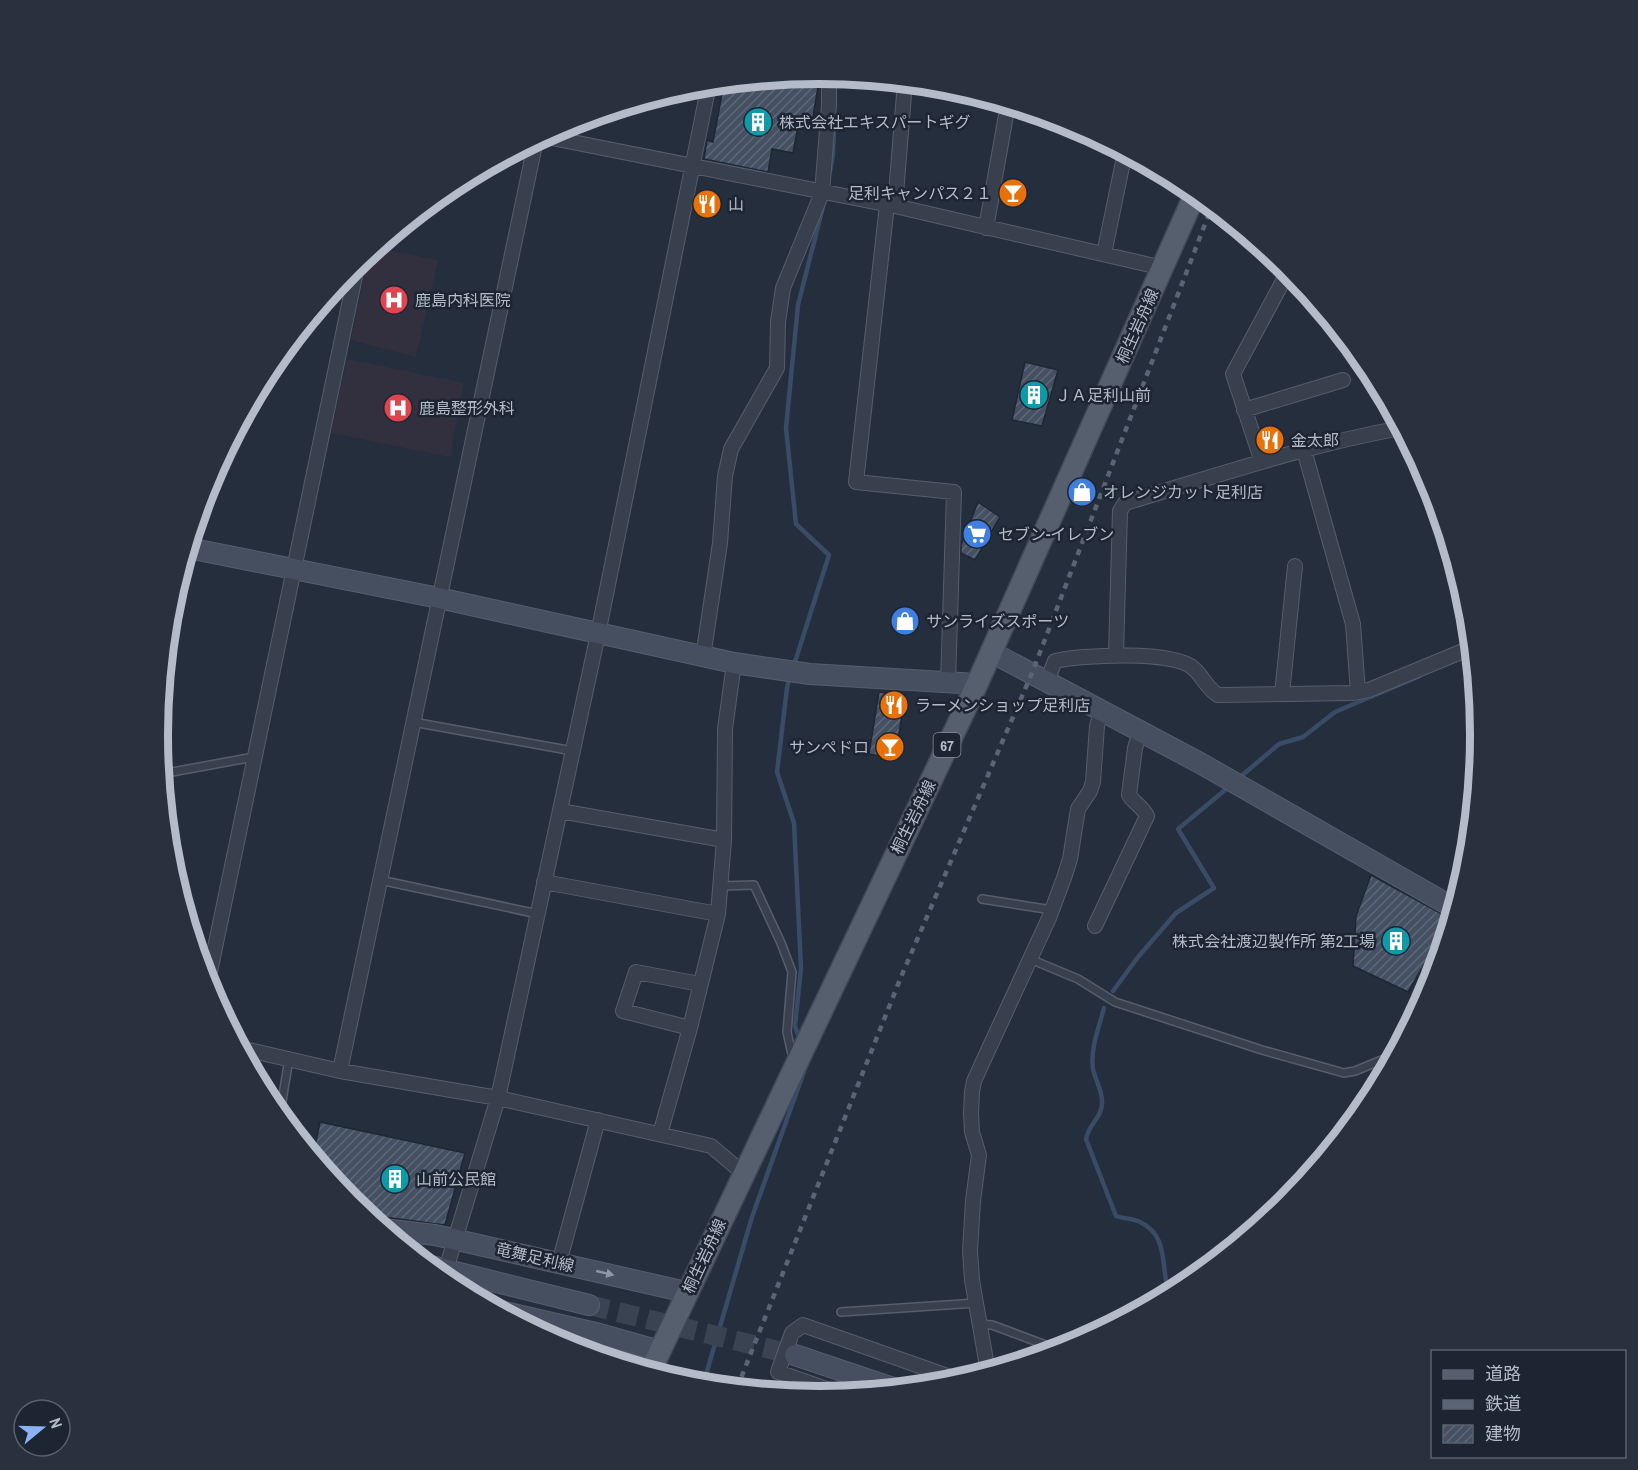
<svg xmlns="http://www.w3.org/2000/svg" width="1638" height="1470" font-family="'Archivo Narrow','Noto Sans JP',sans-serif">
<defs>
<pattern id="building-hatch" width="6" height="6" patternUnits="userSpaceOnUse" patternTransform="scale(1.5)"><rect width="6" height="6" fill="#455162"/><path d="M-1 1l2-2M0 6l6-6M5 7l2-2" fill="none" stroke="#5d6877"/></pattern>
</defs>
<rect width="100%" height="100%" fill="#242e3d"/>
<path fill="#32303f" d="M375 248 438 260 416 357 351 340 369 253Z
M347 359 464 383 450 457 331 433Z"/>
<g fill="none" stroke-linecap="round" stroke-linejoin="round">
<path stroke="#3a4b66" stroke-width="4.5" d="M830 171 833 154 834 129
M794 665 829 555 796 524 786 428 798 305 824 203
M790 676 787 688 777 772 794 823 801 968 795 1026 800 1041
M1239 778 1279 744 1303 737 1335 712 1420 676
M1113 991 1138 957 1176 913 1214 888 1178 829 1230 786
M1104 1008C1099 1027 1090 1049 1093 1069 1095 1079 1102 1090 1102 1101 1103 1117 1089 1123 1086 1139L1116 1216C1124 1219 1133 1218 1140 1222 1171 1237 1159 1269 1170 1294
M703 1385 752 1217 806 1066"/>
</g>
<path fill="url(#building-hatch)" stroke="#1f2735" stroke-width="1.5" d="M820 74 812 123 799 121 793 153 772 149 768 172 704 159 707 140 713 142 724 83Z
M1025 362 1058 370 1042 426 1012 420Z
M978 502 1000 517 975 560 961 553V545Z
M879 692 905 696 895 759 869 754Z
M1371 875 1451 919 1408 992 1353 966 1356 916Z
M320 1122 465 1153 445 1225 384 1217 371 1219 351 1203 313 1156Z"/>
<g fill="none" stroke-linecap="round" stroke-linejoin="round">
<path stroke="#3a4352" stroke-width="20" stroke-dasharray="20 10" stroke-linecap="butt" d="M589 1305 795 1355"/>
<g stroke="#565e6c" stroke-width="10">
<path id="lane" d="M413 722 573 751
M161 774 254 757
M380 880 538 914
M720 886 754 885 781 943 792 972 787 1032 793 1059
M982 899 1052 910
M1030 959 1078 979 1115 1002 1262 1050 1344 1073 1355 1071 1394 1055
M280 1113 289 1059
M841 1312 977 1303
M979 1324 992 1325 1059 1350"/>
</g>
<g stroke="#565e6c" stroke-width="16">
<path id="street" d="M542 136 895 206 1163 268
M887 205 856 482 954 492 948 682
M895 206 905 82
M986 228 1008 104
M1104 254 1125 152
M1244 410 1343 380
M1304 450 1353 624 1358 692
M1262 462 1233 374 1289 270
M1116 654 1120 511 1125 503C1216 476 1307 445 1401 428
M703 657 720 543 725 476 731 449 777 368 778 322 783 288 822 193 829 105V74
M1047 681 1055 661C1081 655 1173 650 1193 668 1203 676 1206 688 1218 695L1353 693 1369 690 1468 649 1472 652
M1282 694 1295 566
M560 811 724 840
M544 882 718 914
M1095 926 1147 816C1143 807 1134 803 1129 795L1135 748 1140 732
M207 986 358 262
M690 1028 623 1011 636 972 700 984
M240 1048 340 1071 498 1098 711 1146 743 1173
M340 1071 536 140
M660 1134 690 1028 718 914 724 840 725 729 734 663
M559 1263 598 1120
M444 1276 498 1098 598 634 709 84
M988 1372 972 1280 970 1251 973 1201 979 1155 972 1132 971 1113 972 1092 974 1081 1049 918 1064 878 1070 859 1078 809 1090 791 1093 782 1097 726 1101 711
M841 1394 778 1372 792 1333 803 1325 959 1380"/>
</g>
<g stroke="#565e6c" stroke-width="22">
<path id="secondary" d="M188 548 439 598 734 663 810 674 977 684
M991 652 1200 763 1454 908
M383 1229 435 1235 686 1292
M427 1265 589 1305
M500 1311 600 1334 660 1351
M795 1355 896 1389"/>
</g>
<g stroke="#414957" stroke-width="24">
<path id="primary" d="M650 1372 977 684 1196 192"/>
</g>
<use href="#lane" stroke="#38404e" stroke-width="7"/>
<use href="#street" stroke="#38404e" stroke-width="14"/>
<use href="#secondary" stroke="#464f60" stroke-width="20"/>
<use href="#primary" stroke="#565f6e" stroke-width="21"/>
<path stroke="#5a6474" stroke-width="4.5" stroke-dasharray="6 6" stroke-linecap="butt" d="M737 1388 901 977 1032 673 1212 206"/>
</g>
<defs><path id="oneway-solid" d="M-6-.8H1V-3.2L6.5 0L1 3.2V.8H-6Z" transform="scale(1.5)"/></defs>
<use fill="#8e95a4" href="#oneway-solid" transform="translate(605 1273) rotate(13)"/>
<defs>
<g id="building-disc" transform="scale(1.5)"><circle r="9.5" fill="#0f9aa8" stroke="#1d2533"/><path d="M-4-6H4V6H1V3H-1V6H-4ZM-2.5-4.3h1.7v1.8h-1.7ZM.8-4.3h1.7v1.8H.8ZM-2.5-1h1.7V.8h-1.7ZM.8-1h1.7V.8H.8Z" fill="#fff"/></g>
<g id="bar-disc" transform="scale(1.5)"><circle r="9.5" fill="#e8710a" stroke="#1d2533"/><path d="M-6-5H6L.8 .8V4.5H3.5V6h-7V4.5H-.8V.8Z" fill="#fff"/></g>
<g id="restaurant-disc" transform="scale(1.5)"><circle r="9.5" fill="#e8710a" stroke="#1d2533"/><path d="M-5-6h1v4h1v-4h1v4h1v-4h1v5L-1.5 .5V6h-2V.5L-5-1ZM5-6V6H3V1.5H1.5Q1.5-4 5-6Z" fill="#fff"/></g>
<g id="hospital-disc" transform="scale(1.5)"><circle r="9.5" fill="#e0444e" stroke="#1d2533"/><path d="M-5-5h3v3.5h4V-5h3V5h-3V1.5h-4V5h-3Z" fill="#fff"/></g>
<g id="shop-disc" transform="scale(1.5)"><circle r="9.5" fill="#3f7fe0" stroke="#1d2533"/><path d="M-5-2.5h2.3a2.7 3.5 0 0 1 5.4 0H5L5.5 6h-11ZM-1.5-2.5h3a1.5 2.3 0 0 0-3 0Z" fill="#fff"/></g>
<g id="supermarket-disc" transform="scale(1.5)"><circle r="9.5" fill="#3f7fe0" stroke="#1d2533"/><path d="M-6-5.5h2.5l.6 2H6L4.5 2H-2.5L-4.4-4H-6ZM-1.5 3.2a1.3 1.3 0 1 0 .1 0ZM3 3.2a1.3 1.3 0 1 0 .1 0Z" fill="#fff"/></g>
</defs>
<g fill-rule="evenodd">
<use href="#building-disc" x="758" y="122"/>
<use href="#bar-disc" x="1013" y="193"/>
<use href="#restaurant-disc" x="707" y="204"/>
<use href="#hospital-disc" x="394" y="300"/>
<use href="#building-disc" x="1034" y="395"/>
<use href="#hospital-disc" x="398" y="408"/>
<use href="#restaurant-disc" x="1270" y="440"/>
<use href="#shop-disc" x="1082" y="492"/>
<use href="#supermarket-disc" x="977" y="534"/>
<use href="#shop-disc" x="905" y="621"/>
<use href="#restaurant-disc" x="894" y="705"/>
<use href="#bar-disc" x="890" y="747"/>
<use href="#building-disc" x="1396" y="941"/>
<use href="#building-disc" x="395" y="1179"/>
</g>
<g text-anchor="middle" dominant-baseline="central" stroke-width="5" stroke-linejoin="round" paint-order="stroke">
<rect fill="#1d2533" stroke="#878e9c" stroke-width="1.5" x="933.5" y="733" width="27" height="24" rx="4.5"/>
<g font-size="15" font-weight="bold" fill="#b4bbc9">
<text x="947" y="745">67</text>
</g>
<g font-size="16" fill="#b4bbc9" stroke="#1d2533" text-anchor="start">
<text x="779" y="122">株式会社エキスパートギグ</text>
<text x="992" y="193" text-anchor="end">足利キャンパス２１</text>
<text x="728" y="204">山</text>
<text x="415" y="300">鹿島内科医院</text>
<text x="1055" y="395">ＪＡ足利山前</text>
<text x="419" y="408">鹿島整形外科</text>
<text x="1291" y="440">金太郎</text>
<text x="1103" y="492">オレンジカット足利店</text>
<text x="998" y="534">セブン-イレブン</text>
<text x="926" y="621">サンライズスポーツ</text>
<text x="915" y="705">ラーメンショップ足利店</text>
<text x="869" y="747" text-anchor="end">サンペドロ</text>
<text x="1375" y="941" text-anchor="end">株式会社渡辺製作所 第2工場</text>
<text x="416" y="1179">山前公民館</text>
</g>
<g font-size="16" fill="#b4bbc9" stroke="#1d2533">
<text transform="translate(1137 326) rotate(-66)">桐生岩舟線</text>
<text transform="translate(913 817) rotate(-64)">桐生岩舟線</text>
<text transform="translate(704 1256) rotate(-65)">桐生岩舟線</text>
<text transform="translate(535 1257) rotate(13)">竜舞足利線</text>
</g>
</g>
<path d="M0 0H1638V1470H0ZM168 735a651 651 0 1 1 1302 0a651 651 0 1 1-1302 0Z" fill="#29313f" fill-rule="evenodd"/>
<path fill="none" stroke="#b4bbc9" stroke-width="8" d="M168 735a651 651 0 1 1 1302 0a651 651 0 1 1-1302 0Z"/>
<rect x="1431" y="1350" width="195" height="108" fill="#1d2533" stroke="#59616f" stroke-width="1.5"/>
<rect x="1443" y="1370" width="30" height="9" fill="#565f6e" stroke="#59616f" stroke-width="1.5"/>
<text x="1485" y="1380" font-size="18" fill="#b4bbc9">道路</text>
<rect x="1443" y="1400" width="30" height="9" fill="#5a6474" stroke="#59616f" stroke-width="1.5"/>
<text x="1485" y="1410" font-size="18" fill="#b4bbc9">鉄道</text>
<rect x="1443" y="1425" width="30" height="18" fill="url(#building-hatch)" stroke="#59616f" stroke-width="1.5"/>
<text x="1485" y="1440" font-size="18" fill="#b4bbc9">建物</text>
<g transform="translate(42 1428) rotate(71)"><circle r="28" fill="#1d2533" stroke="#59616f" stroke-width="1.5"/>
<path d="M0-4.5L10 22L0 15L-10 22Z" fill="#8bb2f7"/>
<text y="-9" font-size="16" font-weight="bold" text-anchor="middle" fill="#b4bbc9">N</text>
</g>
</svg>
